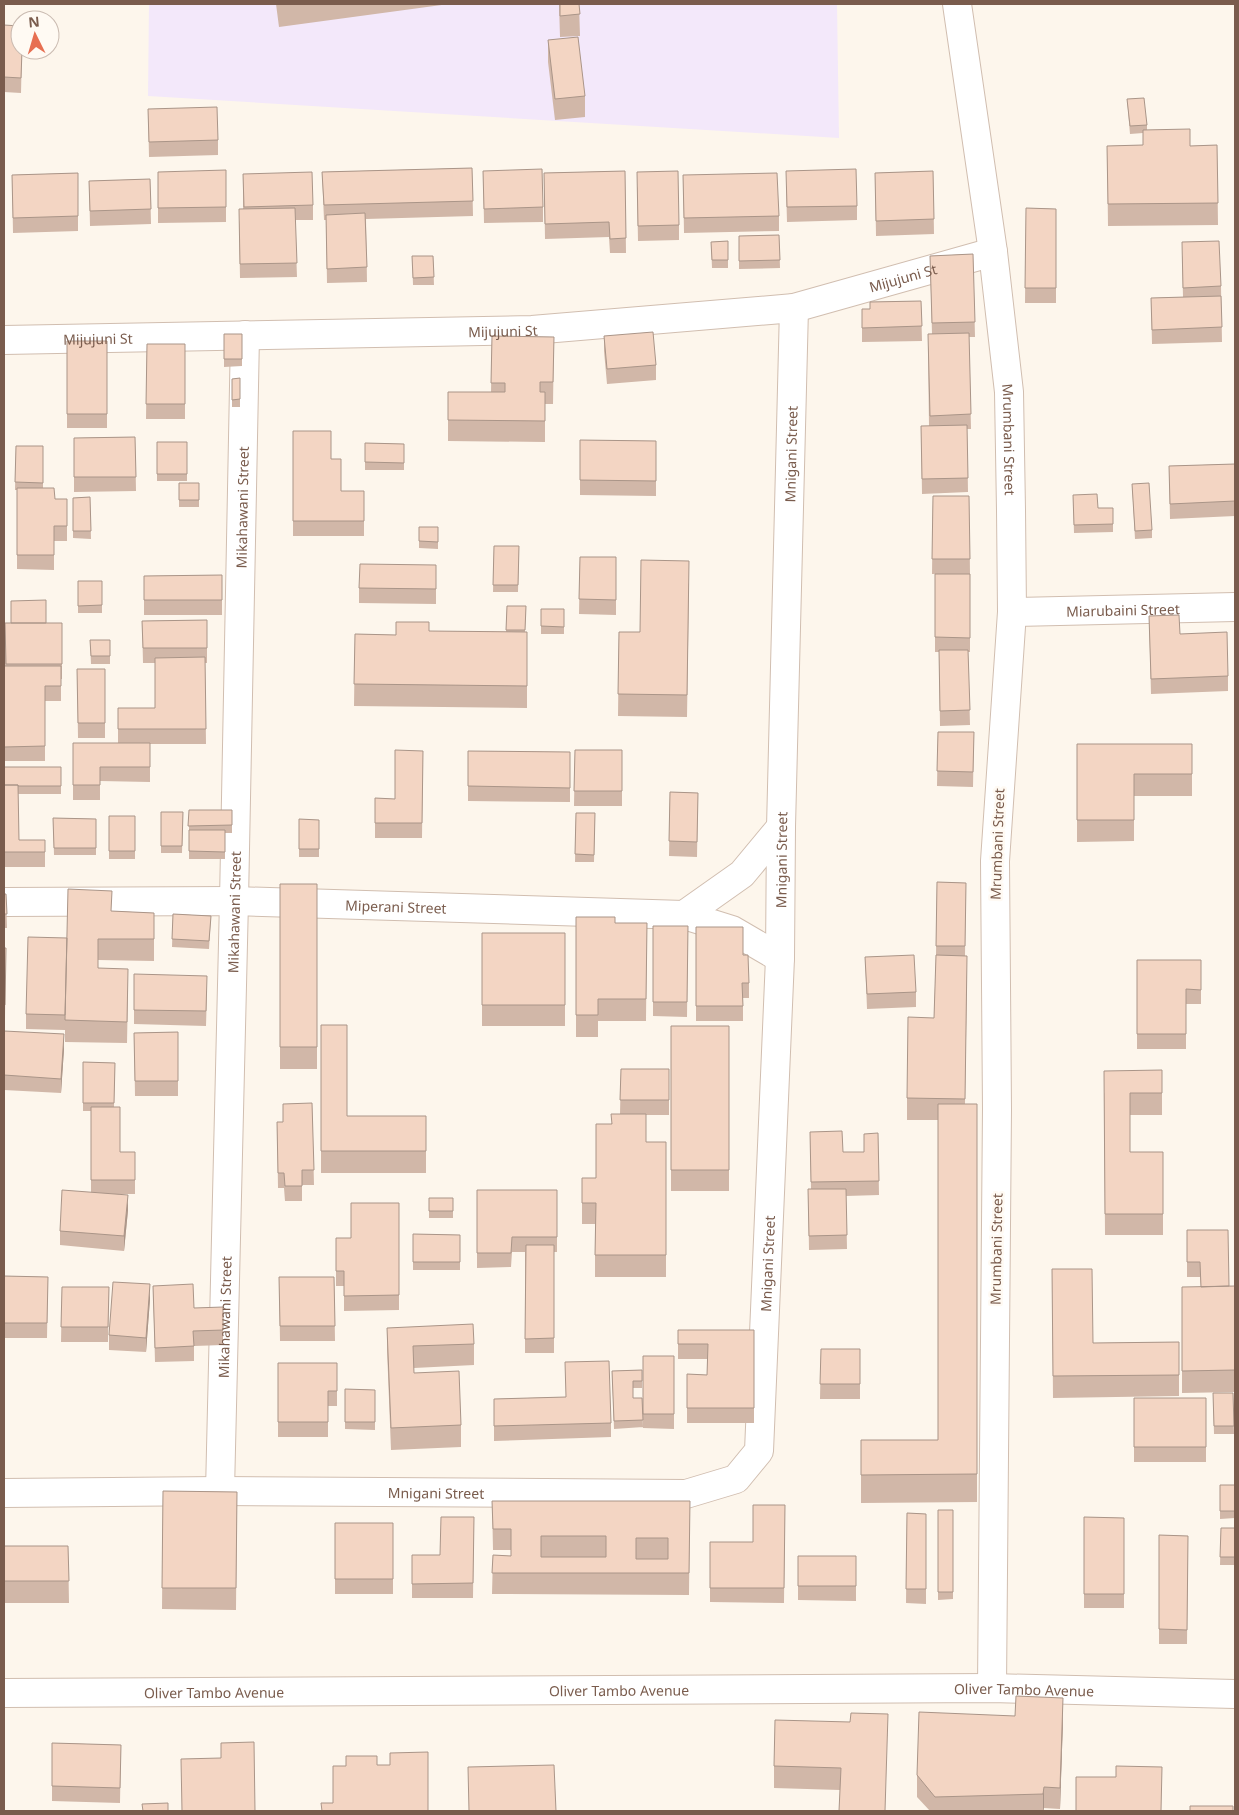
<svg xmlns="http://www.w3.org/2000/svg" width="1239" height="1815" font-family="'Noto Sans',sans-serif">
<rect width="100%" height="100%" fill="#fdf6ec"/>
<path fill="#f3e8fa" d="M149 4H837L839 138 148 96Z"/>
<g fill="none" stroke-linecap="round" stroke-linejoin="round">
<g stroke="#d1beb0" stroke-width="30">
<g id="minor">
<path id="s1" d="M957 4 993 252 1009 392 1011 510 1012 612 995 861 997 1109 992 1688"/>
<path id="s2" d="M4 340 532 330 794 308 993 252"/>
<path id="s3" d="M1012 612 1235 607"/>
<path id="s4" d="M4 902 234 901 684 915 732 930 780 958"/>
<path d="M684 915 742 874 781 827"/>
<path id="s5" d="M220 1491 234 901 245 335"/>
<path id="s6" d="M4 1493 220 1491 686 1494 736 1479 759 1451 780 958 781 827 794 308"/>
<path id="s7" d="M4 1693 992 1688 1235 1694"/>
</g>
</g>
<use href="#minor" stroke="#fff" stroke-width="28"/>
</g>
<path fill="#d1b7a8" d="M276 4H449L279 27Z
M559 4H579L580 36 560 37Z
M4 25 20 50H22L21 93 4 92Z
M548 40 585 96V117L555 120 548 62Z
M1127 99 1147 125V130L1190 146 1217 145 1218 225 1108 226 1107 146 1143 145V133L1130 134Z
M148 109 218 140V155L149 157Z
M472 168 473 216 366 219 367 282 327 283 326 220H324L322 172Z
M483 171 543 207V222L484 223Z
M625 171 626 253H610L609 237 545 239 544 173Z
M933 171 934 234 876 236 875 173Z
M158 172 226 207V222L158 223Z
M78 173V231L13 233 12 175Z
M243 174 313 205V220H295L297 277 240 278 239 224 243 209Z
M683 175 779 216V231L684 233Z
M150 179 151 224 90 226 89 181Z
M786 186 857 206V220L787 222Z
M637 187 679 225V240L638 241Z
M1026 208 1056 209V303H1025Z
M779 235 780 268 739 269V236Z
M728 241V268H712L711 242Z
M973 254 975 337H969L971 429H967L968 492 922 494 921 426H929L928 349 932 334 930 256Z
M412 256H433L434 285H413Z
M1182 256 1221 286 1222 342 1152 344 1151 298 1183 297Z
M921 301 922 341 862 342V309H870V302Z
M224 334H242V366L224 367Z
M492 336 554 337 553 404H545V442L448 441V392H491Z
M604 336 656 365V380L607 384 604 351Z
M67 341H107V428H67Z
M147 344H185V419H146Z
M240 378V407H232V379Z
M293 431 331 459 341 491H364V536H293Z
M135 437 136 491 74 492V438Z
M580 440 656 441V496L580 495Z
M157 442H187V481H157Z
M365 443 404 444V470H365Z
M16 446H43V488L55 499H67V541H54V570L17 569V490H15Z
M1235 464V516L1170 519 1169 466Z
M179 483H199V507H179Z
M1132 484 1152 530V538L1135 539Z
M1073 495 1098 508H1113V532L1074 533Z
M933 496H969L970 574H932Z
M90 497 91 539 73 538V498Z
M419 527H438V549L419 548Z
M494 546H519L518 592H493Z
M580 557H616V615L579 614Z
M436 565V604L359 603V588Z
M935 574H970V652H968L970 725 940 726 939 652H935Z
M222 575V615H144V576Z
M78 581H102V613H78Z
M689 583 687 717 618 716 619 632H640Z
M507 606H526L525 632H527V708L354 706 355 634 396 635 429 631 506 632Z
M541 609H564V634H541Z
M1149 616 1180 634 1228 676V691L1151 694Z
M207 620V663H205L206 744H150V782L100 781V800H73V743H118V708H155V663H143L142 621Z
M5 623H62V679H61V701H45V761H4V666H5Z
M90 640H110V664H91Z
M77 669H105V738H78Z
M938 732H974L973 787 937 786Z
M1077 744H1192V796H1134V841L1077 842Z
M575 750H622V806H574Z
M423 751 422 838H375V798L395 799Z
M468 751 570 752V802L468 801Z
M4 767H61V794H18L19 840H45V867H4Z
M670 792 698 793 697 857 669 856Z
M189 810H232V833H225V859H189Z
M161 812H183L182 853H161Z
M576 813H595L594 862H575Z
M109 816H135V859H109Z
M53 818 96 819V855H54Z
M299 819 319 820V857H299Z
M937 882 966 883 965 956 967 978 965 1104H977V1502L861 1503V1440H938V1120H907V1098L934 1018 936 955Z
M280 884H317V1069H280Z
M4 894H6L7 928H4Z
M112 911 154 913V961L98 960V968L128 991 127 1043 65 1042V1030L26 1029V1014L67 938Z
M173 914 211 916 209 949 172 947Z
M576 917 615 923H647L646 1021H598V1037H576Z
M653 926H688L687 1017 653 1016Z
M696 927 743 955 749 983V998H743V1021H696Z
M482 933H565V1026H482Z
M4 948H6L5 1020H4Z
M865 957 916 992V1007L867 1009Z
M1137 960H1201V1004H1186V1049H1137Z
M207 991 206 1026 134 1024V1010Z
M321 1025 347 1116H426V1173H321Z
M671 1026H729V1191H671Z
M4 1031 64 1049 61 1093 4 1090Z
M178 1032V1096H135L134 1033Z
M83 1062 115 1063 114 1107 120 1152H135V1194H119L128 1210 124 1251 60 1245V1231L91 1192V1111H83Z
M621 1069H669V1115H646V1142H666V1277H595V1224H582V1178H596L611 1124 620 1114Z
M1162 1070V1115H1130V1152H1163V1235H1105L1104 1093Z
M312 1103 314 1185H302V1201H285L284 1188H278L277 1122H283Z
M810 1132 843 1152H864L878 1133 879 1195 846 1196 847 1249 809 1250 808 1189H811Z
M477 1190H557V1252H554V1353H525V1252H512L511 1267 477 1268Z
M429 1198H453V1218H429Z
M399 1203V1310L344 1311V1286H336V1238H351Z
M1187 1230 1229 1286H1235V1392L1182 1393V1287H1201L1200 1277H1187Z
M413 1234 460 1235V1270H413Z
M1052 1269 1093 1343 1179 1342V1396L1053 1398Z
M4 1276 48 1277 47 1338H4Z
M279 1277H334L335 1341H280Z
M153 1286 194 1308 223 1330V1345L194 1346V1361L155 1362Z
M62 1287H109L108 1342H61Z
M150 1299 146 1352 109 1350V1335Z
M387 1328 474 1344V1365L414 1368V1373L461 1425V1447L391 1450 387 1349Z
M678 1330H754V1423H687V1374L707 1375V1359H678Z
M821 1349H860V1399H820Z
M643 1356H674V1429L643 1428Z
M278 1363H337V1406H328V1437H278Z
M642 1370V1388H633V1398H642L643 1427 614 1429 612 1371Z
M345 1389 375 1390V1430L345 1429Z
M1213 1393H1233L1234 1434H1214Z
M566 1397 611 1423V1437L494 1441V1399Z
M1134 1398H1206V1462H1134Z
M1220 1485H1235V1518L1220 1519Z
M163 1491 237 1492 236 1610 162 1609Z
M492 1501H690L689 1595 492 1594 493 1555 511 1556V1550H493Z
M785 1505 784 1603 710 1602V1542H753Z
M938 1510H953V1599L938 1600Z
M907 1513 926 1514V1604L906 1603Z
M474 1517 473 1598H412V1555H440Z
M1084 1517 1124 1518V1608H1084Z
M335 1523H393V1594H335Z
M1221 1528H1235V1565H1220Z
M1159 1535 1188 1536 1187 1644H1159Z
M4 1546H68L69 1603H4Z
M798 1556H856V1601L798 1600Z
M1063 1720 1060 1809 1044 1808V1811H930L917 1797V1775Z
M888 1735 840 1790 774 1788V1766Z
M52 1743 121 1745 120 1803 52 1801Z"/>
<path fill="#aa9588" d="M64 1034V1049L61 1093V1079Z
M128 1195V1210L124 1251V1236Z
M150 1284V1299L146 1352V1338Z
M1063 1698V1720L1060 1809V1788Z
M1044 1787V1808L1043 1811V1794Z"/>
<path fill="#f3d5c3" stroke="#aa9588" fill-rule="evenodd" d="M560 4H579L580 14 560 16Z
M4 25 20 26V50H22L21 78 4 77Z
M578 37 585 96 555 99 548 40Z
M1144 98 1147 125 1130 126 1127 99Z
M217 107 218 140 149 142 148 109Z
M1190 129V146L1217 145 1218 203 1108 204 1107 146 1143 145V130Z
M472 168 473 201 324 205 322 172Z
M542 169 543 207 484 209 483 171Z
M856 169 857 206 787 207 786 171Z
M226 170V207L158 208V172Z
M625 171 626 238 610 239 609 222 545 224 544 173Z
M678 171 679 225 638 226 637 172Z
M933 171 934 219 876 221 875 173Z
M312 172 313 205 244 207 243 174Z
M78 173V216L13 218 12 175Z
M777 173 779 216 684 218 683 175Z
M150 179 151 209 90 211 89 181Z
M295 208 297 263 240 264 239 209Z
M1026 208 1056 209V288H1025Z
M365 213 367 267 327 269 326 215Z
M779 235 780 260 739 261V236Z
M728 241V260H712L711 242Z
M1219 241 1221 286 1183 288 1182 242Z
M973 254 975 322 932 323 930 256Z
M412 256H433L434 277 413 278Z
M1221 296 1222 327 1152 330 1151 298Z
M921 301 922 326 862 328V309H870V302Z
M653 332 656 365 607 369 604 336Z
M969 333 971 414 930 416 928 334Z
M224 334H242V359H224Z
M492 336 554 337 553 382H540V392H545V421L448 420V392H505V383H491Z
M67 341H107V414H67Z
M147 344H185V404H146Z
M240 378V399L232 400V379Z
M967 425 968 478 922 479 921 426Z
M293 431H331V459H341V491H364V521H293Z
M135 437 136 477H74V438Z
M580 440 656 441V481L580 480Z
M157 442H187V474H157Z
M365 443 404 444V463L365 462Z
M16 446H43V483L15 482Z
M1235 464V501L1170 504 1169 466Z
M179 483H199V500H179Z
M1149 483 1152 530 1135 531 1132 484Z
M17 488H54L55 499H67V526H54V555H17Z
M1097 494 1098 508H1113V524L1074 525 1073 495Z
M933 496H969L970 559H932Z
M90 497 91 531H73V498Z
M419 527H438V542L419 541Z
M494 546H519L518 585H493Z
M580 557H616V600L579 599Z
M641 560 689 561 687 695 618 694 619 632H640Z
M360 564 436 565V589L359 588Z
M935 574H970V638L935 637Z
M222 575V600H144V576Z
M78 581H102V605L78 606Z
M46 600V623H11V601Z
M507 606H526L525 630H506Z
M541 609H564V627L541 626Z
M1179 615 1180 634 1227 632 1228 676 1151 679 1149 616Z
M207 620V648H143L142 621Z
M396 622H429V631L527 632V686L354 684 355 634 396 635Z
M5 623H62V664H6Z
M90 640H110V656H91Z
M939 650H968L970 710 940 711Z
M205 657 206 729H118V708H155V658Z
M4 666H61V686H45V746L4 747Z
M77 669H105V723H78Z
M938 732H974L973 772 937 771Z
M73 743H150V767H100V785H73Z
M1077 744H1192V774H1134V820H1077Z
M395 750 423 751 422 823H375V798L395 799Z
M575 750H622V791H574Z
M468 751 570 752V788L468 786Z
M4 767H61V786H18V785H4Z
M4 785H18L19 840H45V852H4Z
M670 792 698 793 697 842 669 841Z
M189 810H232V825L188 826Z
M161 812H183L182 846H161Z
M576 813H595L594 855 575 854Z
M109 816H135V851H109Z
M53 818 96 819V848H54Z
M299 819 319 820V849H299Z
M189 830H225V852L189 851Z
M937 882 966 883 965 946H936Z
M280 884H317V1047H280Z
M68 889 112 891 111 911 154 913V939H98V968L128 969 127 1022 65 1020Z
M4 894H6L7 914H4Z
M173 914 211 916 209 941 172 939Z
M576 917H615V923H647L646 999H598V1015H576Z
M653 926H688L687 1002H653Z
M696 927H743V955H748L749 983H742L743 1006H696Z
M482 933H565V1005H482Z
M28 937 67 938 65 1015 26 1014Z
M4 948H6L5 1005H4Z
M914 955 916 992 867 994 865 957Z
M936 955 967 956 965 1099 907 1098 908 1017 934 1018Z
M1137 960H1201V990L1186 989V1034H1137Z
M134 974 207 976 206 1011 134 1010Z
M321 1025H347V1116H426V1151H321Z
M671 1026H729V1170H671Z
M4 1031 64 1034 61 1079 4 1075Z
M178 1032V1081H135L134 1033Z
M83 1062 115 1063 114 1103H83Z
M621 1069H669V1100H620Z
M1162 1070V1093H1130V1152H1163V1214H1105L1104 1071Z
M312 1103 314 1170H302V1186H285L284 1173H278L277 1122H283V1104Z
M938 1104H977V1474L861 1475V1440H938Z
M91 1107H120V1152H135V1180H91Z
M611 1114H646V1142H666V1255H595L596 1203H582V1178H596V1124H612Z
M842 1131 843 1152H864V1134L878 1133 879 1181 811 1182 810 1132Z
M808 1189H846L847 1235 809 1236Z
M62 1190 128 1195 124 1236 60 1231Z
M477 1190H557V1237H512L511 1253H477Z
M429 1198H453V1211H429Z
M351 1203H399V1295L344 1296V1271H336V1238H351Z
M1187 1230H1228L1229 1286 1201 1287 1200 1262H1187Z
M413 1234 460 1235V1262H413Z
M526 1245H554V1338L525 1339Z
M1052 1269H1092L1093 1343 1179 1342V1375L1053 1376Z
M4 1276 48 1277 47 1323H4Z
M279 1277H334L335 1326H280Z
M113 1282 150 1284 146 1338 109 1335Z
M193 1284 194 1308 223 1307V1330L193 1331 194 1346 155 1348 153 1286Z
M1235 1286V1370L1182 1371V1287Z
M62 1287H109L108 1327H61Z
M473 1324 474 1344 413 1346 414 1373 459 1371 461 1425 391 1428 387 1328Z
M678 1330H754V1408H687V1374L707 1375 708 1344H678Z
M821 1349H860V1384H820Z
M643 1356H674V1414H643Z
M609 1361 611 1423 494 1426V1399L566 1397 565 1362Z
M278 1363H337V1391H328V1422H278Z
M642 1370V1381H633V1398H642L643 1420 614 1421 612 1371Z
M345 1389 375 1390V1422H345Z
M1213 1393H1233L1234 1426H1214Z
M1134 1398H1206V1447H1134Z
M1220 1485H1235V1511H1220Z
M163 1491 237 1492 236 1588H162Z
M492 1501H690L689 1573H492L493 1555 511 1556V1529H493ZM541 1536H606V1557H541ZM636 1538H668V1559H636Z
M753 1505H785L784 1588H710V1542H753Z
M938 1510H953V1592H938Z
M907 1513 926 1514V1589H906Z
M441 1517H474L473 1583 412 1584V1555H440Z
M1084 1517 1124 1518V1594H1084Z
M335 1523H393V1579H335Z
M1221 1528H1235V1557H1220Z
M1159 1535 1188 1536 1187 1630 1159 1629Z
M4 1546H68L69 1581H4Z
M798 1556H856V1586H798Z
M1016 1696 1063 1698 1060 1788 1044 1787 1043 1794 935 1797 917 1775 919 1712 1015 1716Z
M851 1713 888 1714 885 1811H839L841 1768 774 1766 775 1720 850 1722Z
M254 1742 255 1811H182L181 1759 221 1758V1743Z
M52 1743 121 1745 120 1788 52 1786Z
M428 1752V1811H322L321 1803H333V1766H346V1756H377V1765H390V1753Z
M554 1765 556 1811H469L468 1767Z
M1116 1766 1162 1767 1161 1811H1076V1777H1116Z
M168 1803V1811H143L142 1804Z
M1190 1806H1233V1811H1190Z"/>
<g text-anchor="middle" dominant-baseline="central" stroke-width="5" stroke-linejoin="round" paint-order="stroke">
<g font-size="14" fill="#7a5c4d" stroke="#fffaf3">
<text stroke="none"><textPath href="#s2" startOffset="904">Mijujuni St</textPath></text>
<text stroke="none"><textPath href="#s2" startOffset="499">Mijujuni St</textPath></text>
<text stroke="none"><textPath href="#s2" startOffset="94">Mijujuni St</textPath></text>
<text stroke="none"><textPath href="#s1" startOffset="439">Mrumbani Street</textPath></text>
<text stroke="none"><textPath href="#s6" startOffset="1768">Mnigani Street</textPath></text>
<text stroke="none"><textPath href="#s5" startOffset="984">Mikahawani Street</textPath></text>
<text stroke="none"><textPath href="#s3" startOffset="111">Miarubaini Street</textPath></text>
<text transform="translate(997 844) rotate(-88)">Mrumbani Street</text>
<text stroke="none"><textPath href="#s6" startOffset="1362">Mnigani Street</textPath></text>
<text stroke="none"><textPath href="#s4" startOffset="392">Miperani Street</textPath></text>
<text stroke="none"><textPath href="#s5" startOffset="579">Mikahawani Street</textPath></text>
<text transform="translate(996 1249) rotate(-89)">Mrumbani Street</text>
<text stroke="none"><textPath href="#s6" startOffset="958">Mnigani Street</textPath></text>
<text stroke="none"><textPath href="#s5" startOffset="174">Mikahawani Street</textPath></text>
<text stroke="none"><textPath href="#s6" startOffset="432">Mnigani Street</textPath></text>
<text stroke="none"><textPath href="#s7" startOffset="615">Oliver Tambo Avenue</textPath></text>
<text stroke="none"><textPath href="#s7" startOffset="1020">Oliver Tambo Avenue</textPath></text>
<text stroke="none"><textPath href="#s7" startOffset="210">Oliver Tambo Avenue</textPath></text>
</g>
</g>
<rect width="1239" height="1815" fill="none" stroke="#7a5c4d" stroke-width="10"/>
<g transform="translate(35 35) rotate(355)"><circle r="24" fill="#fffaf3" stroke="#cabbb1"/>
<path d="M0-4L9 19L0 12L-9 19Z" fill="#e76f51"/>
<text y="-8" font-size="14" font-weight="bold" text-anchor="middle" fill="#7a5c4d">N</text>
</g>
</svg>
